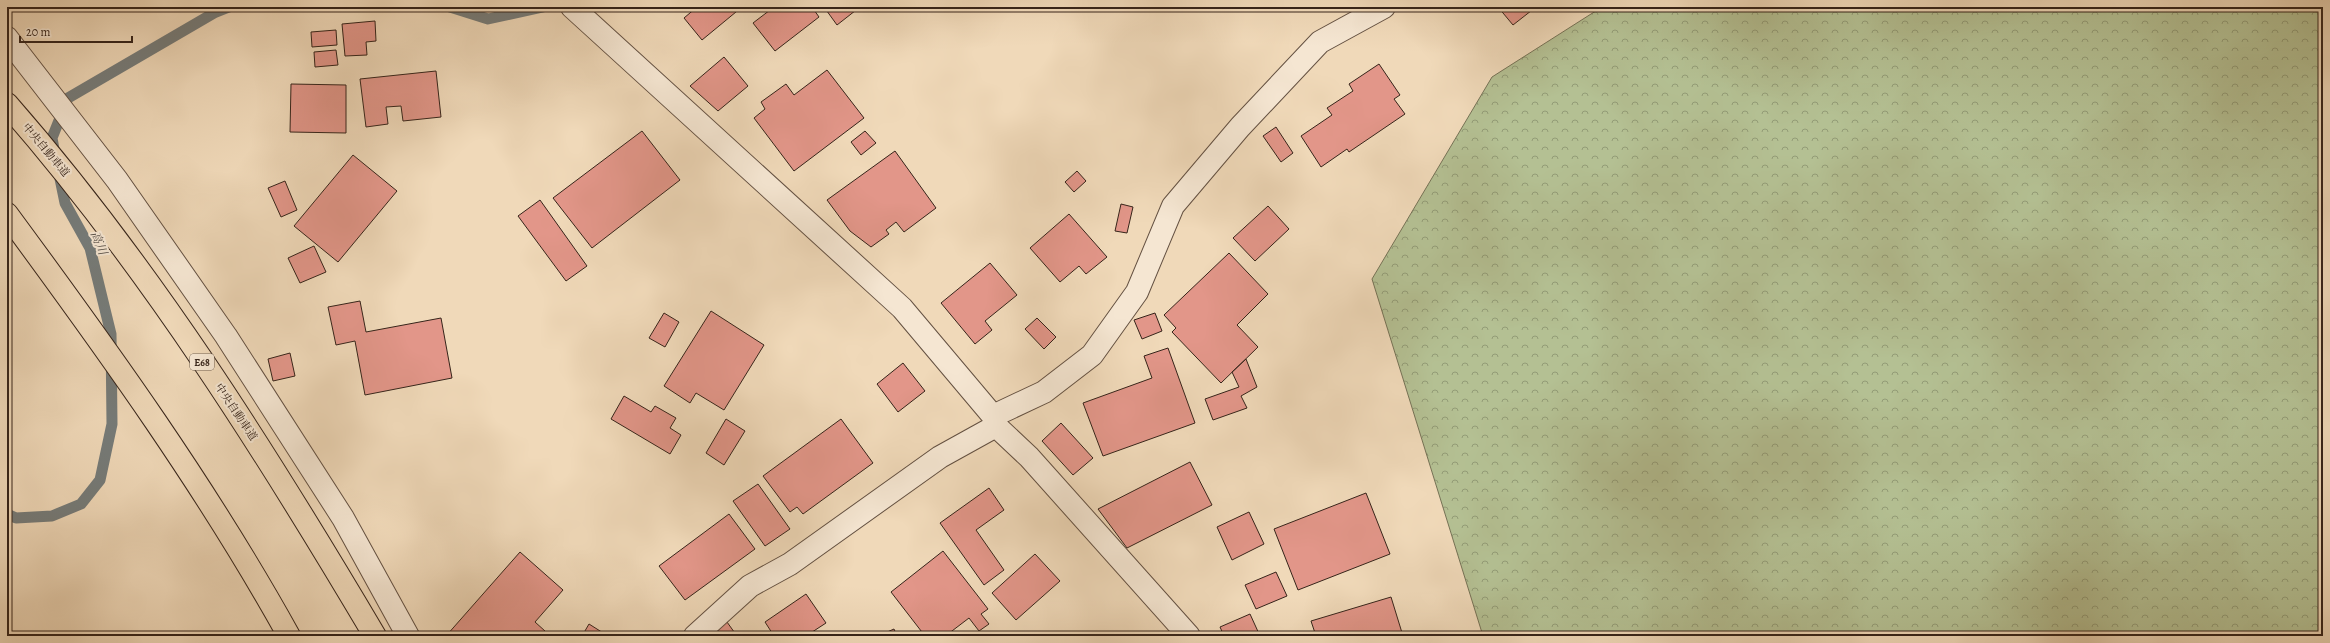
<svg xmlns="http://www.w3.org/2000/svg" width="2330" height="643" font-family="Alegreya,'Noto Serif JP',serif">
<defs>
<pattern id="forest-crowns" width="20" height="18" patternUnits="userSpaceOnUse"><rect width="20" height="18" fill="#b4c093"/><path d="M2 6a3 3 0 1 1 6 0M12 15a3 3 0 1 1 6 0" fill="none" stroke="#939c77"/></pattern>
</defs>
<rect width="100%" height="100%" fill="#f0d9b9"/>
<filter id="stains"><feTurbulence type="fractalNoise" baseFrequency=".005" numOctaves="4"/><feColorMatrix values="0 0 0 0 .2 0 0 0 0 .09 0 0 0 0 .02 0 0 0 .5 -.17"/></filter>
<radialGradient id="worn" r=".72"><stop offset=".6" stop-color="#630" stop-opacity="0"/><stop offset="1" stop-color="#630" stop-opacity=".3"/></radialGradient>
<path fill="url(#forest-crowns)" stroke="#757256" d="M1602 7H2323V636H1483L1372 279 1492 77Z"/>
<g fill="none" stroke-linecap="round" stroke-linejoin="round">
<path stroke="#767c7a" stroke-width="11" d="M450 7 488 19 543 7
M55 155 52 138 68 98 214 13 229 7
M7 514 16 518 52 516 81 504 100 480 112 424 111 334 90 248 65 203 59 174"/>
</g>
<path fill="#e29689" stroke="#36241a" d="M697 7H742L702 40 684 18Z
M774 7H812L819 17 775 51 753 23Z
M824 7H860L837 25Z
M1498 7H1536L1513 25Z
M375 21 376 41 366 42 367 55 345 56 342 24Z
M336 30 337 45 312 47 311 32Z
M336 50 338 65 315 67 314 52Z
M724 57 748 86 718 111 690 86Z
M1379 64 1400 95 1394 99 1405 114 1349 152 1347 149 1321 167 1301 136 1332 115 1327 108 1353 91 1349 84Z
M827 70 864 118 794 171 754 118 765 109 761 102 786 84 794 95Z
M436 71 441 117 403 121 401 106 386 107 388 124 366 127 360 79Z
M291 84 346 85V133L290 132Z
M1276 127 1293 153 1281 162 1263 136Z
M642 131 680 180 592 248 553 198Z
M865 131 876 143 861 155 851 142Z
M895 151 936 208 904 232 896 222 886 230 889 234 871 247 850 231 827 200Z
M353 155 397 191 338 262 294 226Z
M1077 171 1086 181 1074 192 1065 182Z
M285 181 297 210 281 217 268 188Z
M540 200 587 266 566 281 518 216Z
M1121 204 1133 207 1127 233 1115 231Z
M1268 206 1289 229 1255 261 1233 238Z
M1069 214 1107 257 1086 274 1079 266 1060 282 1030 248Z
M314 246 326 272 300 283 288 258Z
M1229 253 1268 294 1237 325 1258 347 1221 383 1172 332 1176 328 1164 315Z
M990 263 1017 295 985 321 992 330 975 344 941 303Z
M360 301 366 332 441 318 452 378 365 395 355 341 336 345 328 307Z
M711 311 764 345 724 410 696 393 690 403 664 386Z
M664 313 679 322 665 347 649 338Z
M1155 313 1162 331 1142 339 1134 320Z
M1037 318 1056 337 1044 349 1025 329Z
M1168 348 1195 423 1103 456 1083 403 1152 378 1144 356Z
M290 353 295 376 273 381 268 359Z
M1246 359 1257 387 1241 396 1247 408 1213 420 1205 399 1239 387 1232 372Z
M903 363 925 391 898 412 877 384Z
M624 396 651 412 655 406 676 418 670 428 681 435 670 454 611 419Z
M726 419 745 431 724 465 706 453Z
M841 419 873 463 803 514 797 507 790 512 763 476Z
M1061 423 1093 458 1073 475 1042 441Z
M1190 462 1212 505 1127 548 1098 509Z
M758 484 790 529 765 546 733 501Z
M989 488 1004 510 976 530 1004 570 984 585 940 523Z
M1366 493 1390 554 1298 590 1274 529Z
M1249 512 1264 544 1232 560 1217 527Z
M729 514 755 549 685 600 659 566Z
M943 551 988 609 981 614 989 624 979 631 969 618 948 634 950 636H925L891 592Z
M520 552 563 590 535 622 545 631 540 636H446Z
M1035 554 1060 581 1016 620 992 593Z
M1276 572 1287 596 1256 609 1245 585Z
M806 594 826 623 806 636H774L765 622Z
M1391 597 1403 636H1316L1311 621Z
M1250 614 1260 636H1224L1220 627Z
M727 622 737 636H707Z
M589 624 608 636H582Z
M894 629 897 636H878Z"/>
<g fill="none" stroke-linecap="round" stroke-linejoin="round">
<g stroke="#645142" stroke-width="24">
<path id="street" d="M572 7 902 308 993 416 996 426 1029 457 1189 636
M7 38 117 180 226 336 343 518 408 636
M993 416 1044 392 1092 355 1137 292 1173 206 1240 127 1320 42 1384 7
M695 636 750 586 790 564 940 457 996 426"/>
</g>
<g stroke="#36241a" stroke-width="24">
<path id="highway" d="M7 104C149 266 266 452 375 636
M7 214C108 351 207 488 289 636"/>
</g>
<use href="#street" stroke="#f5e6d2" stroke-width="22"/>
<use href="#highway" stroke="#f0d9b9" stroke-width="22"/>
</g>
<g text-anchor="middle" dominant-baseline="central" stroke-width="4" stroke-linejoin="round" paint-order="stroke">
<rect fill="#f5e6d2" stroke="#6f5e51" stroke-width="1" x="190" y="354" width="24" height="16" rx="3"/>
<g font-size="10" font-weight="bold" fill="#36241a">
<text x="202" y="362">E68</text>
</g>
<g font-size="11" fill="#36241a" stroke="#f5e6d2">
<text transform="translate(46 150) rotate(50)">中央自動車道</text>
<text transform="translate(236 412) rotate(56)">中央自動車道</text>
</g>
<g font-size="12" font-style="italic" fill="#504942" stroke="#f5e6d2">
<text transform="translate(99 243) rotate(68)">高川</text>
</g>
</g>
<rect width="2330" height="643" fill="none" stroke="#f0d9b9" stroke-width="24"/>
<rect x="8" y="8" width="2314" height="627" fill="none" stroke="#36241a" stroke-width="2"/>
<rect x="12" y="12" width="2306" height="619" fill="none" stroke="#36241a"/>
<path d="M20 36v6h112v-6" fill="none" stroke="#36241a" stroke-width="2"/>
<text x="26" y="36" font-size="12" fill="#36241a" stroke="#f5e6d2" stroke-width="3" paint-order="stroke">20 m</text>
<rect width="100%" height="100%" filter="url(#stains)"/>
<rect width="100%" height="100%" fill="url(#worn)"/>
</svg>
